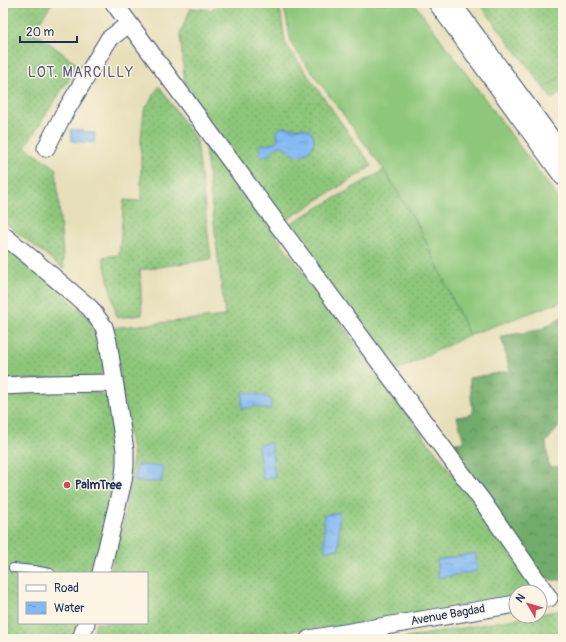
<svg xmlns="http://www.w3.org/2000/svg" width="566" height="642" font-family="Pangolin,sans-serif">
<defs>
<pattern id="forest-crowns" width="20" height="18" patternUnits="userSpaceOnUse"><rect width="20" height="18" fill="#72ac6b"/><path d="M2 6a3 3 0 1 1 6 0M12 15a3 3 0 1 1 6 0" fill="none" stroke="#5d8c5b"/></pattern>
<pattern id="garden-dots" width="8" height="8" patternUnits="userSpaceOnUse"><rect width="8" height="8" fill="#8ec77b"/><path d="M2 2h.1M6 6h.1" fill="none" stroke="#73a268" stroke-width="1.8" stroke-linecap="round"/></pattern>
<pattern id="water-ripples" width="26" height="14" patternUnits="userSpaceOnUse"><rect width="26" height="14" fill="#84baf3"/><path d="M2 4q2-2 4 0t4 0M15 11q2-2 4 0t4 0" fill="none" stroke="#6b98c8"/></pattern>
</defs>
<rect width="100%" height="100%" fill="#fcf5e5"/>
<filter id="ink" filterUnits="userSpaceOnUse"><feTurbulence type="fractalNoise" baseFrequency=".025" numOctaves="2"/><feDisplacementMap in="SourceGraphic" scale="8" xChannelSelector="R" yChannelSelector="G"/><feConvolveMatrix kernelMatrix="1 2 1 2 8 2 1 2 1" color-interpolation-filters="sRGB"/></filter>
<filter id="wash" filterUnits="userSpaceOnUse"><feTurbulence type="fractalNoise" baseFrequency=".012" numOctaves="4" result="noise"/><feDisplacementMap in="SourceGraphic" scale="16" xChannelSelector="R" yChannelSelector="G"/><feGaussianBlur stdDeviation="0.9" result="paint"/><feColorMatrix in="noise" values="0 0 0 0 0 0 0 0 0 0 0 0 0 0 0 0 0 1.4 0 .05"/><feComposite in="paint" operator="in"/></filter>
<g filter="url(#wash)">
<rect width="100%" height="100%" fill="#e7dfb9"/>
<path fill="#8ec77b" stroke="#547b6c" d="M283 3H414L563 205V301L469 335 420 229 384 170 292 45Z
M563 75V92L552 99 544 88Z"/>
<path fill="url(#forest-crowns)" stroke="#466e64" d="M563 316V422L546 442 549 467 563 466V580H551L540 573 448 444 464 442 457 417 473 414 469 378 510 371 501 336 540 330Z"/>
<path fill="url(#garden-dots)" stroke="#547b6c" d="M3 3H52L33 32 41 37 78 65 25 147 56 168 64 269 3 221Z
M218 3H278L281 14 285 43 372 166 280 224 185 87 180 33 191 8 211 10Z
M479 3H563V75L544 88Z
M159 86 197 142 211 259 140 270 142 315 117 318 103 257 119 255 124 200 141 201V139L144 111Z
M204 138 410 418 469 496 538 592H516V600L364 624 254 635 222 639H91L96 623H147V573H109L123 524 133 457 112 328 225 316Z
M384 170 420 229 469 335 396 371 281 229Z
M3 242 52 283 96 325 107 366 97 378 3 380Z
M87 388 106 397 111 403 119 466 97 573H19V623H81L78 634 42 639H3V393Z
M563 610V639H400L531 616H540V614Z"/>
<path fill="url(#water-ripples)" stroke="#5074a8" d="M281 127C286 127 290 128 294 128 299 129 302 127 307 129 318 135 315 149 304 154 302 155 300 155 298 156 282 147 282 139 268 156H263L260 153 259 148 262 144C269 145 273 145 278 139L277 132Z
M71 129 95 133 94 143 72 141Z
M242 392 257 394 271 399 270 410 256 406 242 409Z
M271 442 275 477 263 480 258 445Z
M137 465 162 466V482H135Z
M339 512V549L325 551 324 515Z
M475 553 478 571 438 578 437 560Z"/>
</g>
<g filter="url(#ink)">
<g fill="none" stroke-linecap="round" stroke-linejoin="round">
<g stroke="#3a496c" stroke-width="10">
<path id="lane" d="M13 568 34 570 50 573"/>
</g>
<g stroke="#3a496c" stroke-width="19">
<path id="street" d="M114 3 210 133 483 502 549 598
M437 3 563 177
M452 3 563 154
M46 148 62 117 109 39 129 24
M3 235 30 257 90 308 104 327 108 342 125 450V466L123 481 101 573
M3 386 46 384 114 383
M81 639 86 623
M309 639 516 604"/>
</g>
<use href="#lane" stroke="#fff" stroke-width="8"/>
<use href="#street" stroke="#fff" stroke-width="17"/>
</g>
</g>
<circle fill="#d1495b" stroke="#fcf5e5" stroke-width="1.5" cx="67" cy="485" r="4"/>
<g text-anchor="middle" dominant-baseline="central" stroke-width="3" stroke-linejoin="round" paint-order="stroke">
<g font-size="12" font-weight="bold" fill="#1b2f5e" stroke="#fcf5e5" text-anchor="start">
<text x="75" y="485">PalmTree</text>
</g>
<g font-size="12" fill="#1b2f5e" stroke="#fcf5e5">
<text transform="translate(448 615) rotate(-10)">Avenue Bagdad</text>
</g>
<g font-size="14" letter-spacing="1" fill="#525482" stroke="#fcf5e5">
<text x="81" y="72">LOT. MARCILLY</text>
</g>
</g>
<rect width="566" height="642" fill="none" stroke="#fcf5e5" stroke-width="16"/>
<rect x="18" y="572" width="130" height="52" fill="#fcf5e5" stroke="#a2a6af"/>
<rect x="26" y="585" width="20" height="6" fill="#ffffff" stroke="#a2a6af"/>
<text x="54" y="592" font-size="12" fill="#1b2f5e">Road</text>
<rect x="26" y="602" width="20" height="12" fill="url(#water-ripples)" stroke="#a2a6af"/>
<text x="54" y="612" font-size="12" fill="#1b2f5e">Water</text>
<g transform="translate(528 604) rotate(308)"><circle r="19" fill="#fcf5e5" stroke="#a2a6af"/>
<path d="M0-3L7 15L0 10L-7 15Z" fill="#d1495b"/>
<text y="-6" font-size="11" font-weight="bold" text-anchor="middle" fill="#1b2f5e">N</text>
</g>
<path d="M20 36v6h57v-6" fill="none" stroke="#1b2f5e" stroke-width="2"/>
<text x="26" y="36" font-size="12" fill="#1b2f5e" stroke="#fcf5e5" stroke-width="3" paint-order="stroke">20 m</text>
</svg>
